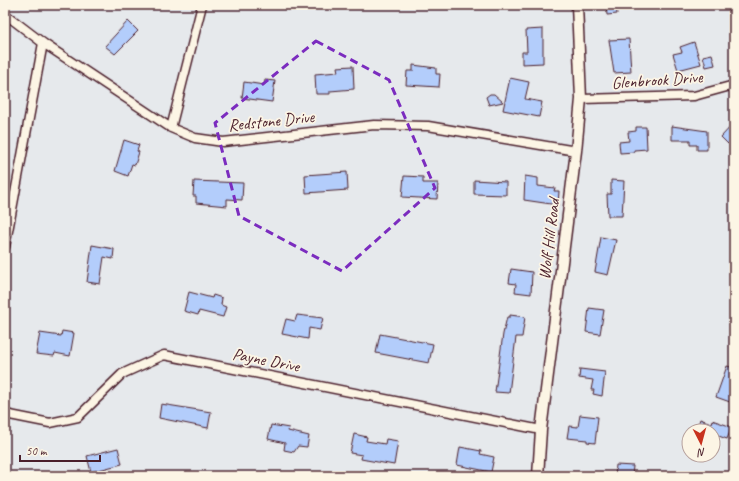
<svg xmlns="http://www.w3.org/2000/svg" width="739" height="481" font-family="Caveat,sans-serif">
<rect width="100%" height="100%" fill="#e6e9ec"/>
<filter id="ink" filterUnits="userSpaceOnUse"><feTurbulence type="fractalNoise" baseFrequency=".025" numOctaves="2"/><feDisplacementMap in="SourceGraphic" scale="8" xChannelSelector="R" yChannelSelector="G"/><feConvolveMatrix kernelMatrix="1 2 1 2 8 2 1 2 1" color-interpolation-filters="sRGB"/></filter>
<g filter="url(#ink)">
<path fill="#b3cdfb" stroke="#4a1f2b" d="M606 5H616L617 14 607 15Z
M128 21 138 31 115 54 105 46Z
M543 29V63L522 64V52H527L526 30Z
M629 39 631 72 614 73 609 40Z
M694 42 701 64 678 70 673 54 682 52 680 47Z
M712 54 715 65 706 67 703 56Z
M413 65 436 68V74H440L439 87 406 85 407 71H413Z
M353 66 354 89 330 91V94H316L315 74 338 72 337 67Z
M510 78 529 82 525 99 542 102 539 117 503 110Z
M265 80 275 81 272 102 242 98 244 82 264 85Z
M490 94H494L503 102 489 105 486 97Z
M734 123V138L728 144 721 137Z
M672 126 707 131V150H697V145H690V140H672Z
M636 127H646L647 149 634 150V152L620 153 619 142 629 141 628 132 636 131Z
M124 140 139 145 137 151 139 152 135 165 132 164 128 176 115 171Z
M347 172 348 190 306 193 305 175Z
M404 176 423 177V183H438L437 199 402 197Z
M525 176 538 178V186L555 188 554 191H559L558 205 524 200Z
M474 180 506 182V195L474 194Z
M611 180 624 181 622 216H608L607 194H611Z
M194 181 243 183 242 200 227 199V206L196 203V196H193Z
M601 237 616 240 608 275 595 272Z
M92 245 114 249 113 259 104 257 100 284 87 282Z
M511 269 532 272 531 294 515 292 516 284 509 283Z
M189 292 212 298 213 295 222 298 221 305 226 307 223 317 199 311 198 315 184 311Z
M589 308 604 310 600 334 586 332Z
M297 315 323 318 320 330 309 328 308 339 282 334 286 319 295 321Z
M510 315 525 317 522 337H516L509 393 495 392 503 334 507 317H510Z
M62 331 74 333 70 356 55 353 54 356 36 354 40 333 61 336Z
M380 334 433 344 429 363 376 353Z
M727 366 734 368V390L730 402 716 397Z
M580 369 605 372 602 396 593 394 594 390H591L593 380 579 378Z
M161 404 211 412 208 428 159 418Z
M580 415 598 417 595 443 587 442V440L567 438 569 426 578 427Z
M700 419 711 423 712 420 732 427 727 439 713 434V431H696Z
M271 425 289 428 288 431 309 436 307 447 298 446 294 452 284 450 285 443 268 439Z
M354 434 367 437 366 441 385 444 386 439 398 441 394 465 361 459 362 455 350 453Z
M460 447 481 451 480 454 494 457 491 472 457 465Z
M118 448 122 464 91 472 87 456Z
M616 465 633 466 632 476H615Z"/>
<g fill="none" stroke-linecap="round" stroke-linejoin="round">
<g stroke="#4a1f2b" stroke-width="11">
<path id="minor" d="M5 14 43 43 171 128 195 138 223 142 374 125 428 126 576 151
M581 99 694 96 734 85
M171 128 202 5
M5 247 43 43
M5 414 50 423 78 417 122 374 164 355 541 430"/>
</g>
<g stroke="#4a1f2b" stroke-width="13">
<path id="tertiary" d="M538 476 541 430 576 151 581 99 577 5"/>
</g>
<use href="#minor" stroke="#fcf5e5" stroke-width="8"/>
<use href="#tertiary" stroke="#fcf5e5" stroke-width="10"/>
</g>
</g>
<path fill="none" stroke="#7b2cbf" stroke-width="3" stroke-dasharray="8 5" stroke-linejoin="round" d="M316 41 389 80 435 188 342 271 239 216 215 123Z"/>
<g text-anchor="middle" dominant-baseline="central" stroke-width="3.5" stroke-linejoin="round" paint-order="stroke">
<g font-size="17" fill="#4a1f2b" stroke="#fcf5e5">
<text transform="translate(657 80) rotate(-4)">Glenbrook Drive</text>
<text transform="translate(271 121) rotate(-6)">Redstone Drive</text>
<text transform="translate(549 239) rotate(-83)">Wolf Hill Road</text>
<text transform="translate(266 360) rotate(11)">Payne Drive</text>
</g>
</g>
<rect width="739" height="481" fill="none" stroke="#fcf5e5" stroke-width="20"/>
<rect x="10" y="10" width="719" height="461" fill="none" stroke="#4a1f2b" stroke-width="1.5" filter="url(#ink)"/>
<g transform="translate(701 443) rotate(174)"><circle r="19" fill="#fcf5e5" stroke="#b59f9b"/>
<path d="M0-3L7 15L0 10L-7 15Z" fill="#c8321e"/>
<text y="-6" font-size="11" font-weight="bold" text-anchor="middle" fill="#4a1f2b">N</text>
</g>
<path d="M20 455v6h80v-6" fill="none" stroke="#4a1f2b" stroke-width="2"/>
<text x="26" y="455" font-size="12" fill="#4a1f2b" stroke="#fcf5e5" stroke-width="3" paint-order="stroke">50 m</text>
</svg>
